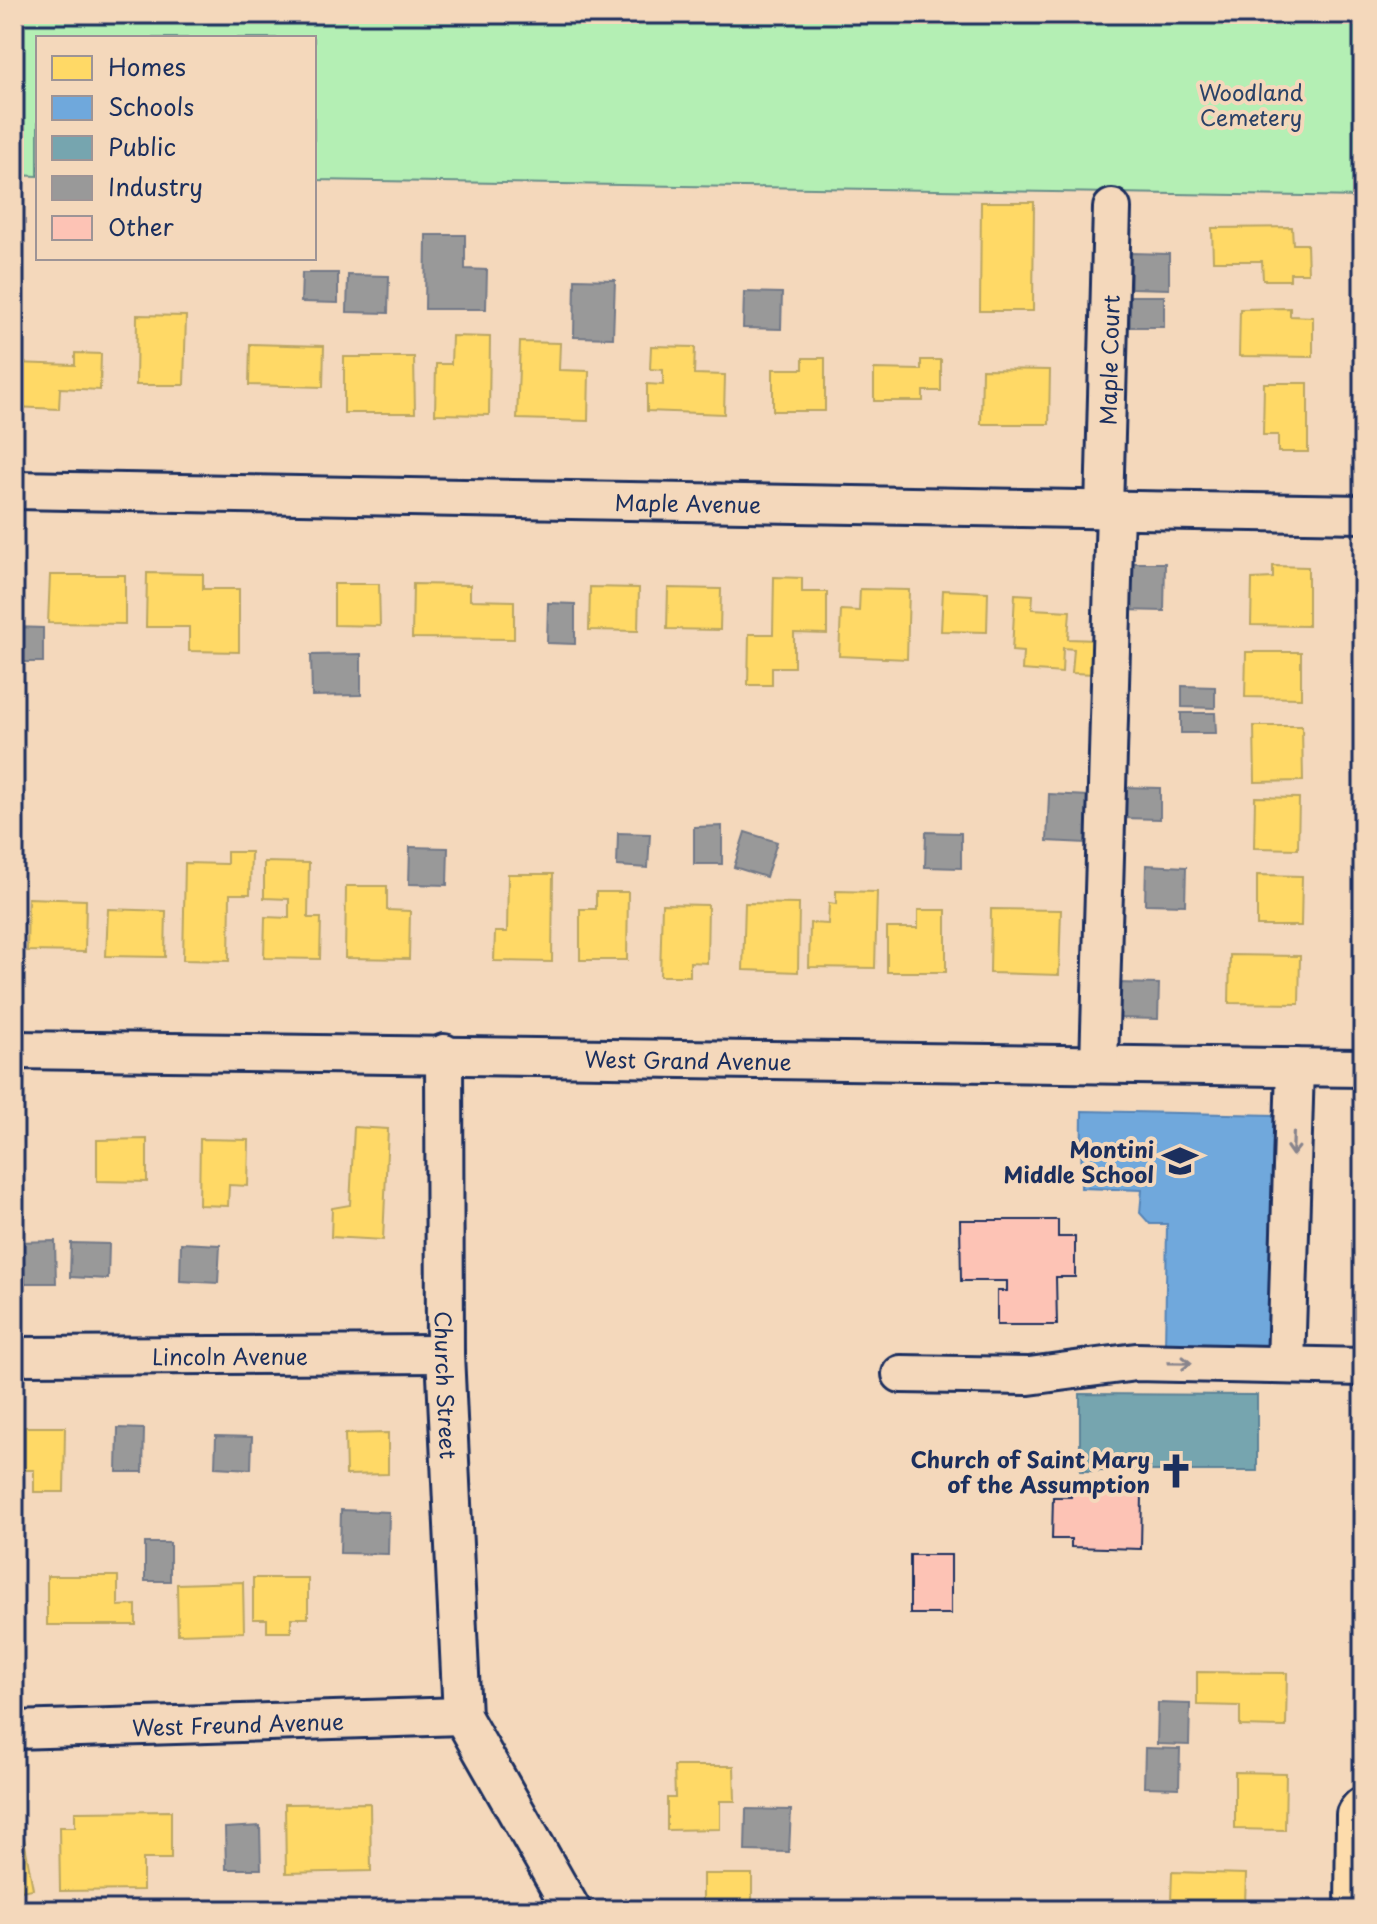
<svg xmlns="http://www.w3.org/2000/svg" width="1377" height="1924" font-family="'Playpen Sans',sans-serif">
<rect width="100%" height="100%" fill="#f4d8bb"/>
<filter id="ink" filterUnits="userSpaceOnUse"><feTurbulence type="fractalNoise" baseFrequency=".0125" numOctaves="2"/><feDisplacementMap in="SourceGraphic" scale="16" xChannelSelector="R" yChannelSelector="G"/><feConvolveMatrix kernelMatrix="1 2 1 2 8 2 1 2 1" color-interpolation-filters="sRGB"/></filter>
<g filter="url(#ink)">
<path fill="#b4efb4" stroke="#688f89" stroke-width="2" d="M14 14H1363V197L314 180V38H38V176L14 175Z"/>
<path fill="#ffd966" stroke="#bba664" stroke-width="2" d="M981 202H1034L1033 311H980Z
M1292 227 1293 244H1307L1308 273H1290V280H1263L1262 261H1213L1212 228Z
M1290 308V316L1313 317V357L1239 356 1240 309Z
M137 315 186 316 184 385H136Z
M452 336 490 337 489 415 435 414 436 364H451Z
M520 342 560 343 559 370 589 371 588 421 517 419Z
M250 344 324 346 323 387 249 385Z
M651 346 695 347 694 374 725 375 724 414 647 411V384L663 385V370L650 369Z
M75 353 101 354 100 390 60 388 59 409 14 407V363L75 365Z
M344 357H414L415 413H344Z
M803 358H825V411H773V369H803Z
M921 360H941V391H923V401H874V369L921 370Z
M982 369 1050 370 1049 424H981Z
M1264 383H1308V452H1278V435H1263Z
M1273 566 1308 567V626L1251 625 1252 579 1273 578Z
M147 573 203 574V589H239V652L189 651V627H146Z
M14 574H18V619H14Z
M50 575H125V624L48 623Z
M774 577 802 578V592H827V634L794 633V667H772V685H748L749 634H773Z
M334 584H379L380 626 334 625Z
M413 584 470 585V600L514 601V639L412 638Z
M590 587 639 588 638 631 589 630Z
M668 588 721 589 720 630 667 629Z
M860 589 909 590 907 659 839 656 841 610 859 611Z
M943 590 988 592 987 632 941 631Z
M1015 594 1033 595 1032 609 1070 611 1068 639 1097 640 1095 674 1072 673 1074 649 1063 648 1062 673 1022 670 1023 652 1012 651Z
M1246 652H1301V698L1245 697Z
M1254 726H1302L1303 781 1255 782Z
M1255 797 1299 798 1298 849 1254 848Z
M227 852H251L250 894H230L229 961 183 960 185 863 227 864Z
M264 862 309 863 308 918H321L320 959 264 958 265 917 289 918V899L264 898Z
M508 874H553L552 962 494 961 495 932H507Z
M1257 875 1302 876 1301 926H1257Z
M346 886H387V910L410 911 409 959 345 958Z
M836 891 877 892 875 968 809 967 810 923 828 924 829 903 836 904Z
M596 892H628L627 960H580V909H596Z
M28 898 86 900 85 952 27 951Z
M745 903 799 904 798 972 743 970Z
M662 904 708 905 707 963 690 962V976H660Z
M108 909 166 911 165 957 106 956Z
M991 909 1061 910 1059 975 990 973Z
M918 910H946V972H887V928H918Z
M1230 955 1300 956 1299 1004 1229 1003Z
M354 1127 388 1129 383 1240 331 1237 332 1208 350 1205Z
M147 1139V1182L97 1181V1140Z
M200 1139 249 1140 248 1186 229 1185 228 1206 199 1205Z
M25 1427H65L64 1492H34V1470H25Z
M388 1433V1474L346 1475 345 1434Z
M47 1576H118V1606L136 1605V1625H47Z
M253 1578H308V1618H291V1632H267V1619H253Z
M243 1582 244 1632 178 1634 177 1584Z
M1197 1672 1287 1673 1286 1727 1240 1726V1706L1197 1705Z
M674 1766H734L735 1801H720V1829L667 1830V1798H675Z
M1235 1772 1286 1773 1285 1830 1235 1829Z
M370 1803 371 1871 286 1873 285 1804Z
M171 1811V1859H143V1890L60 1891 59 1827H75V1812Z
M24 1839 33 1889 14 1892V1841Z
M1172 1872 1246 1874 1245 1904 1171 1902Z
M703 1874H752V1910H703Z"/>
<path fill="#6fa8dc" stroke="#5684b6" stroke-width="2" d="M1082 1111 1276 1115V1350L1165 1349 1167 1224H1150L1140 1213 1142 1190 1081 1188Z"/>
<path fill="#76a5af" stroke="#5b8297" stroke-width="2" d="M1080 1394 1257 1395V1471H1080Z"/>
<path fill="#999" stroke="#737987" stroke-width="2" d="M426 235H465V269L487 270 486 309H425Z
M1131 253 1169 254V289L1131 288Z
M302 273H338V303L301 302Z
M348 275 389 276 388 313 347 312Z
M575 279 615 280 613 338 574 337Z
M744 292 782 293 781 329 743 328Z
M1130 296H1164V327H1130Z
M1124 563H1165L1164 611 1123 610Z
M548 603 575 604V644L547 643Z
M15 627 43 628V662H15Z
M361 654V695L312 696 311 655Z
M1182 686 1215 687V708L1182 707Z
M1181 713H1215L1216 733H1181Z
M1122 787 1160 788V819L1122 818Z
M1049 794 1088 796 1086 843 1047 841Z
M722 826V864H694V827Z
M745 832 777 842 766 877 734 867Z
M926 832 961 833V868L925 867Z
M618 833 650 834 648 868 617 866Z
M410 847 448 848 447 885 409 884Z
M1146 865 1186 867 1185 905 1145 904Z
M1117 983 1159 984 1158 1019 1116 1018Z
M55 1241 56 1283H16V1242Z
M71 1243 109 1244 108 1279 70 1277Z
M181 1243 220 1245 218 1283 180 1281Z
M118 1428 144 1429 143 1472H117Z
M216 1436 252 1437 251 1469 215 1467Z
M341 1510 389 1512 388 1554 340 1553Z
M145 1543H170V1581H145Z
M1158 1703 1190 1704 1189 1745 1157 1744Z
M1145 1748 1180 1749 1179 1788 1144 1787Z
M746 1809 791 1810 789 1852 745 1851Z
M260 1826 261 1869H226L225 1828Z"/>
<path fill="#fdc3b5" stroke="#1b2f5e" stroke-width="2" d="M960 1220H1058V1237H1075V1277H1056L1057 1325H997V1291H1007V1281H961Z
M1071 1492 1142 1494 1141 1549 1071 1547V1539H1052L1053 1497H1071Z
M910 1555H951V1614H910Z"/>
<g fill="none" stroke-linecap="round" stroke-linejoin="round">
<g stroke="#1b2f5e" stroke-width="42">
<g id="minor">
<path id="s1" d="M14 490 1363 514"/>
<path id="s2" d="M1104 510 1112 208"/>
<path id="s3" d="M14 1050 1363 1068"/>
<path id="s4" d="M444 1053 445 1354 462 1716 572 1910"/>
<path d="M1099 1064 1115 511"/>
<path id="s5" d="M14 1356 445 1354"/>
<path d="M1286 1365 1295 1067"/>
<path d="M901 1374 1029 1376 1136 1362 1363 1367"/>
<path id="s6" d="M14 1730 462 1716"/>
</g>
</g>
<g stroke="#1b2f5e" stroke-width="50">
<path id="major" d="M1358 1910 1359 1815 1363 1810"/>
</g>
<use href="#minor" stroke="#f4d8bb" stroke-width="36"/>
<use href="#major" stroke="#fddcac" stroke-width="44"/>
</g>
<defs><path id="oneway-shaft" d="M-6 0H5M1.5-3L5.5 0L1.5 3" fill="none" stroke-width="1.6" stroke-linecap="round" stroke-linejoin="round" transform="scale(2)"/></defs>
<g stroke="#88848c">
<use href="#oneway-shaft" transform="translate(1293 1144) rotate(92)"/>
<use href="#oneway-shaft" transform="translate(1180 1363) rotate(1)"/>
</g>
</g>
<defs>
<g id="school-bare" transform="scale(2.76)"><path d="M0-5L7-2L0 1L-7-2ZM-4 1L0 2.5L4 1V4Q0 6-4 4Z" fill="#1b2f5e" stroke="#f4d8bb" stroke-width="2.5" paint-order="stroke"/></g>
<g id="church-bare" transform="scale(2.76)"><path d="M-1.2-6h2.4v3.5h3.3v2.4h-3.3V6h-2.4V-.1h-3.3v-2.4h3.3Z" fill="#1b2f5e" stroke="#f4d8bb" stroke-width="2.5" paint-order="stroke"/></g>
</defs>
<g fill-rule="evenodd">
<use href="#school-bare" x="1180" y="1161"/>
<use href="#church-bare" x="1176" y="1471"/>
</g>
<g text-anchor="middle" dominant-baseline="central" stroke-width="8" stroke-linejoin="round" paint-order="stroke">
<g font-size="22" fill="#2a4267" stroke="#f4d8bb">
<text x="1251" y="91">Woodland<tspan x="1251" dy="25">Cemetery</tspan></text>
</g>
<g font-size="22" fill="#1b2f5e" stroke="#f4d8bb">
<text stroke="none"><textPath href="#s2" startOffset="150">Maple Court</textPath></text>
<text stroke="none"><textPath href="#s1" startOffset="674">Maple Avenue</textPath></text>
<text stroke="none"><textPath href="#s3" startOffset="674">West Grand Avenue</textPath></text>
<text stroke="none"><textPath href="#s5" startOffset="216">Lincoln Avenue</textPath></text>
<text stroke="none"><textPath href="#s4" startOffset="332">Church Street</textPath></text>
<text stroke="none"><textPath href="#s6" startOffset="224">West Freund Avenue</textPath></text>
</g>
<g font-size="22" font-weight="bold" fill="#1b2f5e" stroke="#f4d8bb" text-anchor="end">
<text x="1154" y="1148">Montini<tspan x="1154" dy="25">Middle School</tspan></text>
<text x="1150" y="1458">Church of Saint Mary<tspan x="1150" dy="25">of the Assumption</tspan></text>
</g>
</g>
<rect width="1377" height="1924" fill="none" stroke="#f4d8bb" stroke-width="48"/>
<rect x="24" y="24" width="1329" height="1876" fill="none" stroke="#1b2f5e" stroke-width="3" filter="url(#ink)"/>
<rect x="36" y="36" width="280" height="224" fill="#f4d8bb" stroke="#9d9496" stroke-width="2"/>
<rect x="52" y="56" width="40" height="24" fill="#ffd966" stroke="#9d9496" stroke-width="2"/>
<text x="108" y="76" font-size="24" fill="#1b2f5e">Homes</text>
<rect x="52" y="96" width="40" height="24" fill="#6fa8dc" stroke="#9d9496" stroke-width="2"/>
<text x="108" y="116" font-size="24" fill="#1b2f5e">Schools</text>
<rect x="52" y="136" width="40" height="24" fill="#76a5af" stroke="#9d9496" stroke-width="2"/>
<text x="108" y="156" font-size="24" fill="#1b2f5e">Public</text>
<rect x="52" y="176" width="40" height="24" fill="#999999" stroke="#9d9496" stroke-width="2"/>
<text x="108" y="196" font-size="24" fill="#1b2f5e">Industry</text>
<rect x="52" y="216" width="40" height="24" fill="#fdc3b5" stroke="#9d9496" stroke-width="2"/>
<text x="108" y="236" font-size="24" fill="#1b2f5e">Other</text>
</svg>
